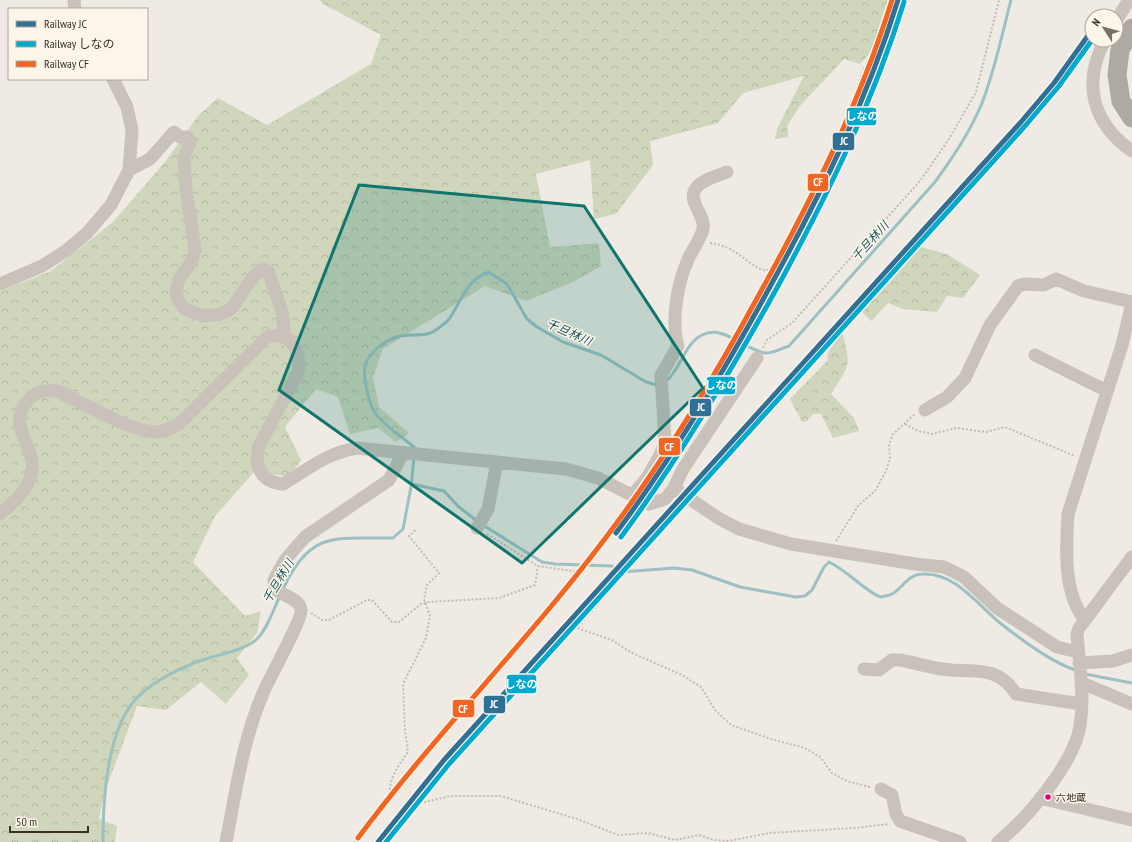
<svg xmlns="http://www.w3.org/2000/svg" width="1132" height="842" font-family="'PT Sans Narrow','Noto Sans JP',sans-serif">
<defs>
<pattern id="forest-crowns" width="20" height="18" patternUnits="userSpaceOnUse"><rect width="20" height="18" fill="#cfd6bb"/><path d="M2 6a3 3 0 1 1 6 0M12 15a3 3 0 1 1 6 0" fill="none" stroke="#b3b8a1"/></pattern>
</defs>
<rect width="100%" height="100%" fill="#efeae3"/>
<path fill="url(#forest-crowns)" d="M320 0H889L873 50 860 64 844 59 799 107 787 126 788 137 775 139 777 129 804 76 743 93 718 123 650 141 653 165 616 214 594 219 590 160 536 174 550 247 599 243 601 266 573 282 526 301 485 286 383 349 373 377 379 407 409 433 396 442 378 428 350 434 338 397 316 389 285 427 301 460 289 477 255 471 215 516 193 562 245 616 261 611 257 633 237 658 249 675 226 704 201 682 166 710 137 706 104 794 99 819 117 826 115 842H0V291L51 271 113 222 164 163 198 116 218 98 267 125 371 64 381 35 323 4Z
M917 246 947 254 980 275 963 298 947 296 937 312 903 309 888 303 871 321 860 310Z
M842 330C851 368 851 362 831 394L854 418 859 431 833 438 821 414H813L807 421 802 422 790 399 828 360 827 355Z"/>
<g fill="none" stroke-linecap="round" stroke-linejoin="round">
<path stroke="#9cc1c3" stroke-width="3" d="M666 381C680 371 684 344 702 335 723 324 745 350 765 353 772 354 782 348 789 346L935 182C953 157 970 132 982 103 995 70 1002 34 1011 0
M415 450V448C402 436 386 428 376 414 369 406 363 377 365 367 366 355 383 342 394 338 405 333 419 337 430 333 435 332 441 326 445 323 449 320 452 315 454 311 465 293 469 279 489 272L507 284 527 319 537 327 563 342 601 355 646 382 657 385
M412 484 444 491 459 507 477 521
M483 525 542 562 555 564 612 566 622 572 674 568 692 570 740 587 796 597 805 596 812 590 824 567 829 562C848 571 861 588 880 597 884 596 889 596 892 594 903 588 907 575 922 574 955 572 977 604 1000 623 1022 640 1052 663 1078 671
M283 589C311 529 336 539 393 538L403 529 411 487 414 457
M1085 674 1132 683
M103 842C103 799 106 723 142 693 157 680 176 670 194 663 212 655 243 652 257 639 268 628 273 610 280 596"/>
<path stroke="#c2bbb3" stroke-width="2" stroke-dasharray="2 2" stroke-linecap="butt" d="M710 243C739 247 744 264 766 271L771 267 805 205 840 133 865 66
M763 348 767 340 792 323 920 181 949 139 976 92 999 0
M905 424 918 431 932 434 956 428 986 432 1005 427 1075 456
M682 508 577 628 612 640 630 652 682 675 701 687 715 710 731 725 771 739 805 748 820 757 832 773 847 781 870 787
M487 534 538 566 579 572
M836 541 858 506 875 491 886 471 890 459 889 445 893 434 915 414
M311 613 322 620H329L367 600H372L392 622H399L421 604 428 602 499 598 535 585 538 566
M420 803 451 796H501L577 819 618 835 648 833 675 840 699 835 714 840 729 841 769 833 854 828 889 824
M355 842 390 795C388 779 399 765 408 752L405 730 403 684 426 638 430 616 424 599 427 585 439 573 409 536 417 529"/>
<path stroke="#c9c2bb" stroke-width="13" d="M74 0 75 9
M1116 21 1129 0
M1105 40C1082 83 1092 123 1132 151
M129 170 150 159 174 132 180 137H187L190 142 184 158 186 189 195 249 192 261 179 279 176 291 178 300 185 309 203 316 221 314 232 308 252 278 263 269 268 271 282 311 285 337
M0 284 42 266 67 250 87 233 111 205 129 170 132 130 127 107 113 79
M1035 355 1107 391
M925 410 947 397 965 378 990 325 1018 286 1024 284 1044 285 1056 279 1084 291 1132 302
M674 488 683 469 757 358
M632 496 647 478 660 455 665 442 661 375 678 346C671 322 677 285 687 262 691 251 700 241 703 229 706 216 690 205 694 192 698 180 718 176 727 172
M0 514C15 501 28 491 32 471 36 445 5 427 28 400 37 390 46 390 58 391 84 403 128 431 156 432 165 432 172 428 179 424L267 337C291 331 300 349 299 371L259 446C254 467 261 482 283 484 311 468 324 454 357 448L566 469 598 478 649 504 665 499 674 488 718 518 739 529 791 544 915 564 944 567 964 577 997 608 1057 647 1078 652
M477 528 488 509 497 462
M1084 619C1063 591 1066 548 1068 514L1122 345 1132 303
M1079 663 1113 661 1132 655
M864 669 879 670 892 660H900C916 663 934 669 951 670 978 672 999 667 1016 694L1081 704
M1081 685H1087L1132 704
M881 789 892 795 896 814 900 821 960 842
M1040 798 1132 820
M226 842C236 791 243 738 264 691 270 677 302 620 301 610 301 600 283 595 276 590L274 580 285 560 305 537 389 480 403 453
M998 842C1027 819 1074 763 1080 726 1085 696 1079 664 1077 634L1079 628 1132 557"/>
<path stroke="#aea9a2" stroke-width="19" d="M1132 28 1120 50 1117 75 1121 101 1132 118"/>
<g stroke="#fcf5ea" stroke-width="8">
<path id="rail-1" d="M616 533C675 454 725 370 772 283 822 192 867 100 898 0
M378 842 444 760 1021 122 1054 83 1092 30"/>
</g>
<g stroke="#fcf5ea" stroke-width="8">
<path id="rail-2" d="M621 537C680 457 730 373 778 286 828 194 873 102 904 2
M386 842 449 764 1025 126 1059 86 1092 40"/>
</g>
<g stroke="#fcf5ea" stroke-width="8">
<path id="rail-3" d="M358 838C436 733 529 640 607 536 663 462 711 383 755 302 809 205 859 106 892 0"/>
</g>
<use href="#rail-1" stroke="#307097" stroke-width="5"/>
<use href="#rail-2" stroke="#00a9ce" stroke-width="5"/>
<use href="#rail-3" stroke="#f26522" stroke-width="5"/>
</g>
<path fill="#0f766e" fill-opacity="0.2" stroke="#0f766e" stroke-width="3" stroke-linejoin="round" d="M359 185 584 206 703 388 522 563 279 390Z"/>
<circle fill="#e5007d" stroke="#fcf5ea" stroke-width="1.5" cx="1048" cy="797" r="3.5"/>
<g text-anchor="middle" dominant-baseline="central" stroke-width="3" stroke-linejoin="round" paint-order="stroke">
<g font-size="10" fill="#3b2f28" stroke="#fcf5ea" text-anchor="start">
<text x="1056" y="797">六地蔵</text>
</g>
<g font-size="12" font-style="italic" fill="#195861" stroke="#fcf5ea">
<text transform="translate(870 241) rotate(-48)">千旦林川</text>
<text transform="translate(569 332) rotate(24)">千旦林川</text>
<text transform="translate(278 581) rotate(-59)">千旦林川</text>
</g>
</g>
<g stroke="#fcf5ea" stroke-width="1.5">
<rect x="846" y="107" width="31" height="19" rx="4" fill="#00a9ce"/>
<rect x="832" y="132" width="23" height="19" rx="4" fill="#307097"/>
<rect x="807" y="173" width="22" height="19" rx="4" fill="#f26522"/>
<rect x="706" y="376" width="30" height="19" rx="4" fill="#00a9ce"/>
<rect x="689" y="398" width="23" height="19" rx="4" fill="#307097"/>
<rect x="658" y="437" width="23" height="19" rx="4" fill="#f26522"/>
<rect x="506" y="674" width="31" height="20" rx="4" fill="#00a9ce"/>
<rect x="483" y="695" width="23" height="19" rx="4" fill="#307097"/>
<rect x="452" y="699" width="23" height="19" rx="4" fill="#f26522"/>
</g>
<g font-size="11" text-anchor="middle" font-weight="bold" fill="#fff">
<text x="862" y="120">しなの</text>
<text x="844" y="145">JC</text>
<text x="818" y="186">CF</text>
<text x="721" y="389">しなの</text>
<text x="701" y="411">JC</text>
<text x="669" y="451">CF</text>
<text x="521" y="688">しなの</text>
<text x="494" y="708">JC</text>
<text x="463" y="713">CF</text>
</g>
<rect x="8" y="8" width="140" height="72" fill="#fcf5ea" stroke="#afa69c"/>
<rect x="16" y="21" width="20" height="6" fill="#307097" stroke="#afa69c"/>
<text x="44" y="28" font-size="12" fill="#3b2f28">Railway JC</text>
<rect x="16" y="41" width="20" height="6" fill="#00a9ce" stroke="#afa69c"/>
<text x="44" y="48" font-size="12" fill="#3b2f28">Railway しなの</text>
<rect x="16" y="61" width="20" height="6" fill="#f26522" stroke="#afa69c"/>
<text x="44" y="68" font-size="12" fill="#3b2f28">Railway CF</text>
<g transform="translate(1104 28) rotate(306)"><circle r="19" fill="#fcf5ea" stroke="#afa69c"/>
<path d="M0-3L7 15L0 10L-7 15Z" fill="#7a7069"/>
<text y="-6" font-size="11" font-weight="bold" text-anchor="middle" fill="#3b2f28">N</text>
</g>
<path d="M10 826v6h78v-6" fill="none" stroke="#3b2f28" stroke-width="2"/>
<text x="16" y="826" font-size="12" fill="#3b2f28" stroke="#fcf5ea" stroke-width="3" paint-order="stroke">50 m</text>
</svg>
